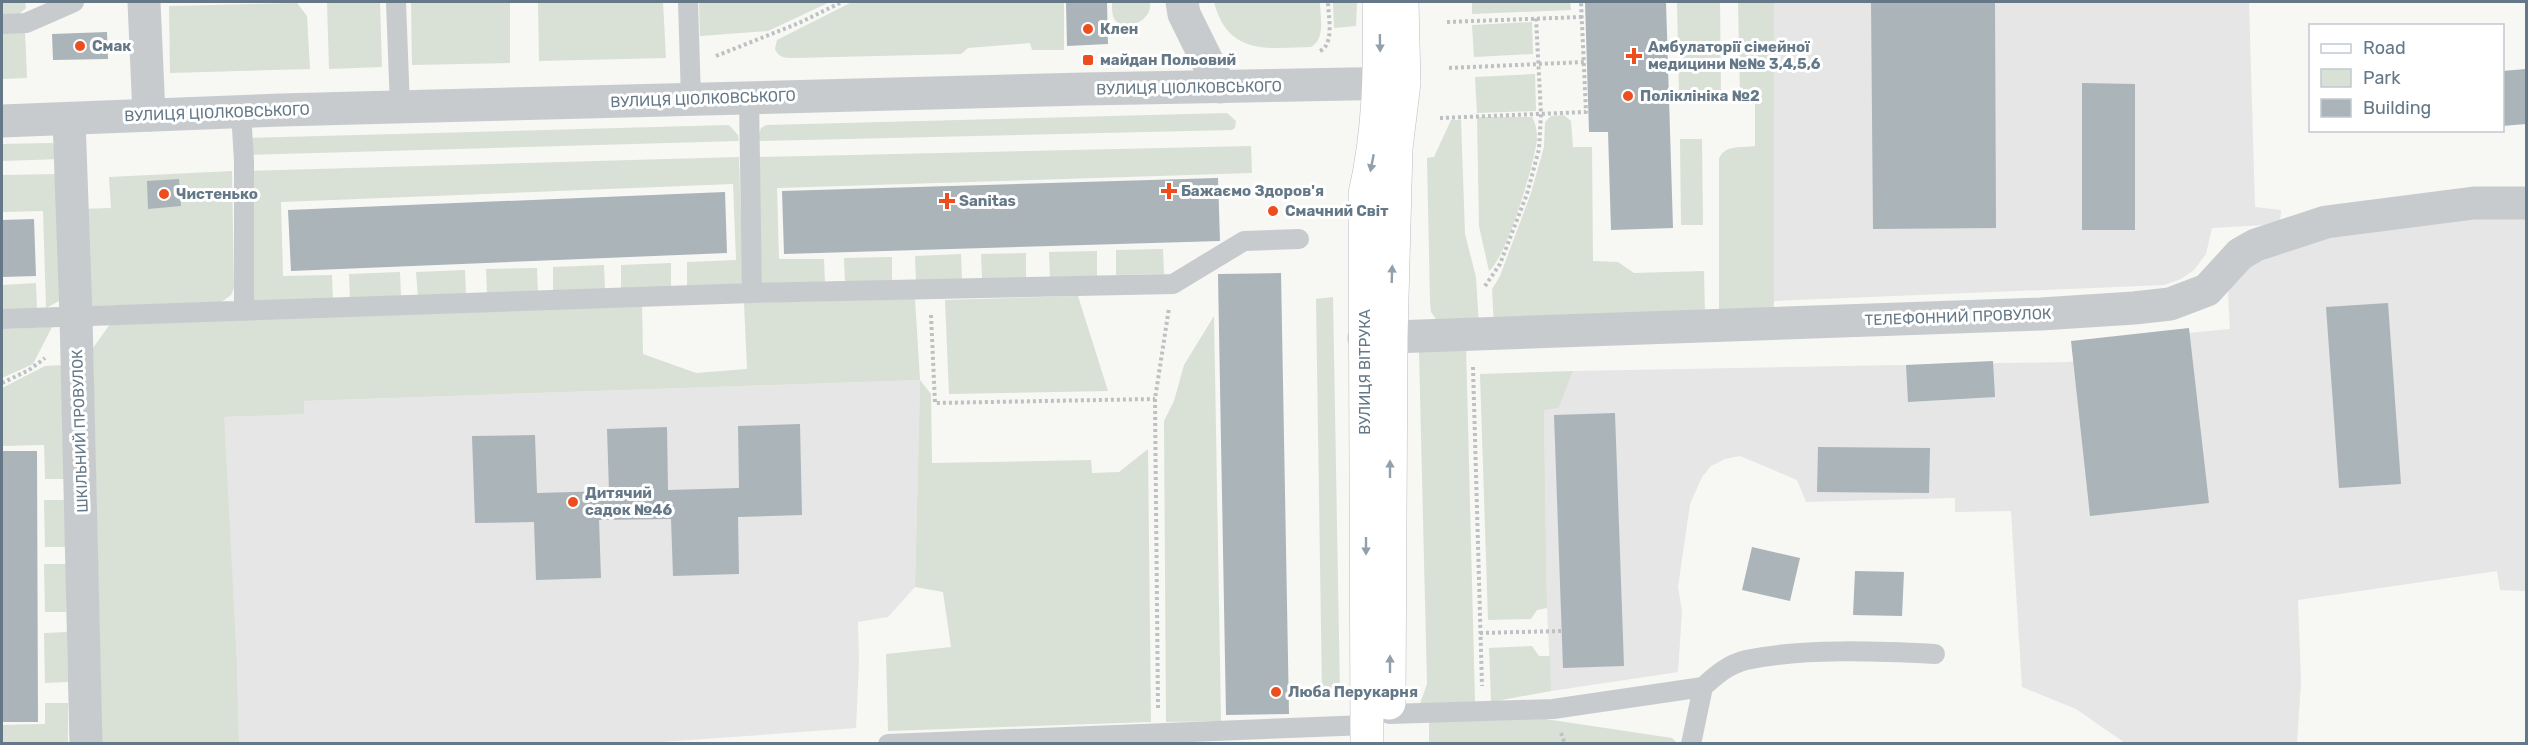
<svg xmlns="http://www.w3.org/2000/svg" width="2528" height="745" font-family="Rubik,sans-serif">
<rect width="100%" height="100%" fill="#f7f7f4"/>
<path fill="#e5e6e5" d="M1774 2H2249L2255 207 2281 210 2280 224 2212 228 2206 254 2194 270 2181 279 2164 285 1774 301Z
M2477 216 2526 217V591L2500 590 2497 571 2298 600 2301 682 2297 743H2125L2076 709 2022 687 2011 511 1955 512V498L1806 502 1797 480 1740 456 1725 459 1711 466 1702 477 1690 504 1678 587 1682 611 1678 672 1551 691 1547 608 1544 409 1559 408 1573 371 2067 362 2129 357 2127 339 2230 329 2228 294 2235 273 2316 237Z
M920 380 915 587 888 617 858 622 859 660 856 728 634 744 239 743 237 662 223 417 303 414V401Z"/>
<path fill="#d9e0d5" d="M2 2H25L26 8 18 15 2 18Z
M327 2H380L382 67 329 69Z
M411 2H510V63L412 65Z
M538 2H663L666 58 539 61Z
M699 2H830L768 31 700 36Z
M852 2H1064V50H1032L1030 43 968 48 961 54 794 58C785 58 779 58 775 49L777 40Z
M1112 2H1150C1152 15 1141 23 1129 26 1112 23 1112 17 1112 2Z
M1214 2H1320C1320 17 1326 38 1311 47 1267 48 1228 56 1214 2Z
M1333 2H1357L1356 26 1334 28Z
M1472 2H1570L1571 10 1472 14Z
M1677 2H1720L1721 95 1679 96Z
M1738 2H1774V301L1773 314 1719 316V159C1724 144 1743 148 1755 146V96L1740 95Z
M297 3 307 16 310 69 170 73 169 6Z
M1532 22 1533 54 1474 57 1472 25Z
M25 31 27 78 2 79V32Z
M1535 74 1536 111 1477 113 1475 77Z
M1227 113 1236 121 1235 128 1232 130 757 141 761 128 766 125Z
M1564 115 1571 121 1573 147H1592L1593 261 1618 262 1634 273 1704 271 1705 316 1494 326 1492 289 1500 276 1531 193 1544 147 1545 122 1551 116Z
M1477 117H1532C1536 124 1537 131 1537 139 1535 163 1506 258 1489 271L1479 226Z
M1451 120H1461L1465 234 1476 277 1479 326 1438 322 1431 312 1430 302 1427 158 1434 157Z
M729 125 738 135 739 141 249 155V138Z
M1680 139H1702L1703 225H1681Z
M52 143 56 145 60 159 2 161V144Z
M1251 146 1252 173 777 188 779 259H824L825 284H762L757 157Z
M739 157 743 284 687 286V262L736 260 733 184 281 202 283 276 332 275 333 300 251 303 248 171Z
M232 171 234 288 231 295 220 303 89 306 81 209 111 208 109 177Z
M61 174 59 301 46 308 43 211 2 212V175Z
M1163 249 1164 274 1116 275V250Z
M1097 251V276L1050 277 1049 252Z
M1026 253V278L982 279 981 254Z
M961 254 962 280 916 281 915 256Z
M892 257V282L845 283 844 258Z
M671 263V288L621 289V265Z
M604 265 605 290 553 292V267Z
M537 268 538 292 487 294 486 269Z
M465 270 466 295 418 297 416 272Z
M400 272 401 297 350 299 349 274Z
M36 283 37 309 2 310V285Z
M1078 296 1108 391 949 394 945 300Z
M1333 297 1340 694H1322L1316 299Z
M915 299 920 380 931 394 932 463 1091 460 1092 473 1119 472 1148 449 1151 722 888 731 886 654 951 647 943 592 915 587 920 380 304 401V414L224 417 237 662 239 743H102L93 348 110 324 642 305 643 354 696 373 747 369 744 303Z
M1214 316 1221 721 1166 722 1164 421 1174 401 1184 365Z
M52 327 33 364 2 378V329Z
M1466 345 1475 702 1420 704 1427 684 1419 352Z
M63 365 65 479H45L44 445 2 446V388L45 366Z
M1573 371 1559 408 1544 410 1547 608 1537 610 1531 619 1488 620 1480 374Z
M44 500H65V547H45Z
M44 564H66V612H45Z
M67 632 68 682 45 683 44 633Z
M1532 646 1539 656H1550L1551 691 1491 702 1489 648Z
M45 703H68V743H2V725L45 724Z
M1545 719 1672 738 1677 743H1429V722Z"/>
<path fill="#abb4b9" d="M1066 2H1107L1108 44 1067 46Z
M1585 2H1666L1673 228 1611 230 1608 132H1589Z
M1871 2H1995L1996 228 1873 229Z
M107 32 108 59 53 60 52 34Z
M2526 69V124L2502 126V71Z
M2082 83 2135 84V230H2082Z
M1218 178 1220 241 784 254 782 191Z
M179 179 181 206 148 209 147 181Z
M725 192 727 253 291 271 288 210Z
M34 219 36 276 2 277V220Z
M1281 273 1289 714 1226 715 1218 274Z
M2388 303 2401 484 2339 488 2326 307Z
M2189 328 2209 503 2090 516 2071 341Z
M1993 361 1995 397 1908 402 1906 365Z
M1615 413 1624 666 1563 668 1554 415Z
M800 424 802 515 738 517 739 574 673 576 671 519 599 520 601 578 536 580 534 522 475 523 472 436 535 435 537 493 609 491 607 429 667 427 668 490 739 488 738 426Z
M1818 447 1930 448 1929 493 1817 492Z
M2 451H37L38 722H2Z
M1752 547 1800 558 1790 601 1742 590Z
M1855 571 1904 572 1902 616 1853 615Z"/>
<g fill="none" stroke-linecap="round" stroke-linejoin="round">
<g stroke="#b7bdc1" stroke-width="34">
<path id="secondary" d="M1389 703 1391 337 1396 148 1404 83 1402 2
M1367 744 1365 194C1380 129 1380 68 1379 2"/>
</g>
<path stroke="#bec1c3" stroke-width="4" stroke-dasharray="3 3" stroke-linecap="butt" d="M1447 22 1582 17
M1320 51C1335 44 1328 15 1328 2
M716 56 799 23 842 2
M1449 68 1584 62
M1440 118 1586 112 1581 2
M1485 286 1500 264 1527 194 1539 149 1541 114 1536 18
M931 315 935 403 1155 399
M1473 367 1482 686
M2 383 29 370 45 358
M1480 633 1562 631
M1158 708 1155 399 1169 308
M1561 733 1565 744"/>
<path stroke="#c7cbce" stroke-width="20" d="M396 2 400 107
M688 2 691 99
M2 24 26 23 74 2
M749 98 752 293
M241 112 244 161V311
M2 319 752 293 1173 284 1244 241 1299 239
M1703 687C1716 675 1729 664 1746 660 1803 648 1877 651 1935 654
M1389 714 1553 709 1703 687 1691 744
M888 744 1367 725"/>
<path stroke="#c7cbce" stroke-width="33" d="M144 2 149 115
M1182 2 1184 14 1220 87
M69 119 76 316 86 744
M1364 338 2041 314 2134 308 2170 304 2207 290 2240 254 2256 245 2326 222 2474 203H2526"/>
<path stroke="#c7cbce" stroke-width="33" d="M2 121 281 110 1085 89 1404 83"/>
<use href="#secondary" stroke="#fff" stroke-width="33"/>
</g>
<defs><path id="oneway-solid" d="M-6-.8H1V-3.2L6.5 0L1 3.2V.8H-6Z" transform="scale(1.5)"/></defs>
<g fill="#92a0ab">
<use href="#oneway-solid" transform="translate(1380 43) rotate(89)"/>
<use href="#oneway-solid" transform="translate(1372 163) rotate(101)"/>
<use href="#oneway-solid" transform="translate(1392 274) rotate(-88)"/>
<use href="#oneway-solid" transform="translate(1390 469) rotate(-90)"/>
<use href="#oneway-solid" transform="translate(1366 546) rotate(90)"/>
<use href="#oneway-solid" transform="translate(1390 664) rotate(-90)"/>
</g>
<g fill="#ee4e1e" stroke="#fff" stroke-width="2">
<circle cx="1088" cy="29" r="6"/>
<circle cx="80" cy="46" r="6"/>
<path d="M1631 47h6v6h6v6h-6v6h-6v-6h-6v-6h6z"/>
<rect x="1082" y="54" width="12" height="12" rx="3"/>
<circle cx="1628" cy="96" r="6"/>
<path d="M1166 182h6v6h6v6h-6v6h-6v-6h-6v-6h6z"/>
<circle cx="164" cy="194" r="6"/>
<path d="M944 192h6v6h6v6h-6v6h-6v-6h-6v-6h6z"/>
<circle cx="1273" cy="211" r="6"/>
<circle cx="573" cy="502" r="6"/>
<circle cx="1276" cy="692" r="6"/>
</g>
<g text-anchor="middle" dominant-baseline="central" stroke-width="6" stroke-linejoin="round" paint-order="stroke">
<g font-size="15" font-weight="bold" fill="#647887" stroke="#fff" text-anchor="start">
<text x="1100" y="29">Клен</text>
<text x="92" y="46">Смак</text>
<text x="1648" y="47">Амбулаторії сімейної<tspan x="1648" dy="17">медицини №№ 3,4,5,6</tspan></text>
<text x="1100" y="60">майдан Польовий</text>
<text x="1640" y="96">Поліклініка №2</text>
<text x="1181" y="191">Бажаємо Здоров'я</text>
<text x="176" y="194">Чистенько</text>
<text x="959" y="201">Sanitas</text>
<text x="1285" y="211">Смачний Світ</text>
<text x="585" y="493">Дитячий<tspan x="585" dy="17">садок №46</tspan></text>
<text x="1288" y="692">Люба Перукарня</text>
</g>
<g font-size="15" fill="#647887" stroke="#fff">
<text transform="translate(1189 88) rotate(-1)">ВУЛИЦЯ ЦІОЛКОВСЬКОГО</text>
<text transform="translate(703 99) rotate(-2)">ВУЛИЦЯ ЦІОЛКОВСЬКОГО</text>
<text transform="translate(217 113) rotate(-2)">ВУЛИЦЯ ЦІОЛКОВСЬКОГО</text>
<text transform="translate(1958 317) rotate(-2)">ТЕЛЕФОННИЙ ПРОВУЛОК</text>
<text transform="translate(1365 372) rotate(-90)">ВУЛИЦЯ ВІТРУКА</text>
<text transform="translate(80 431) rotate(-92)">ШКІЛЬНИЙ ПРОВУЛОК</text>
</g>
</g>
<rect width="2528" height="745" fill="none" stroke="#647887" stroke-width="6"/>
<rect x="2309" y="24" width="195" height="108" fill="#ffffff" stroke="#c1c9cf" stroke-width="1.5"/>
<rect x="2321" y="44" width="30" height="9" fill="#ffffff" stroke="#c1c9cf" stroke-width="1.5"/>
<text x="2363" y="54" font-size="18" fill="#647887">Road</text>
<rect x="2321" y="69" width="30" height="18" fill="#d9e0d5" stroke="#c1c9cf" stroke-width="1.5"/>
<text x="2363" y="84" font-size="18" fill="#647887">Park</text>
<rect x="2321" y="99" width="30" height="18" fill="#abb4b9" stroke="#c1c9cf" stroke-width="1.5"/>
<text x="2363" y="114" font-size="18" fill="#647887">Building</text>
</svg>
